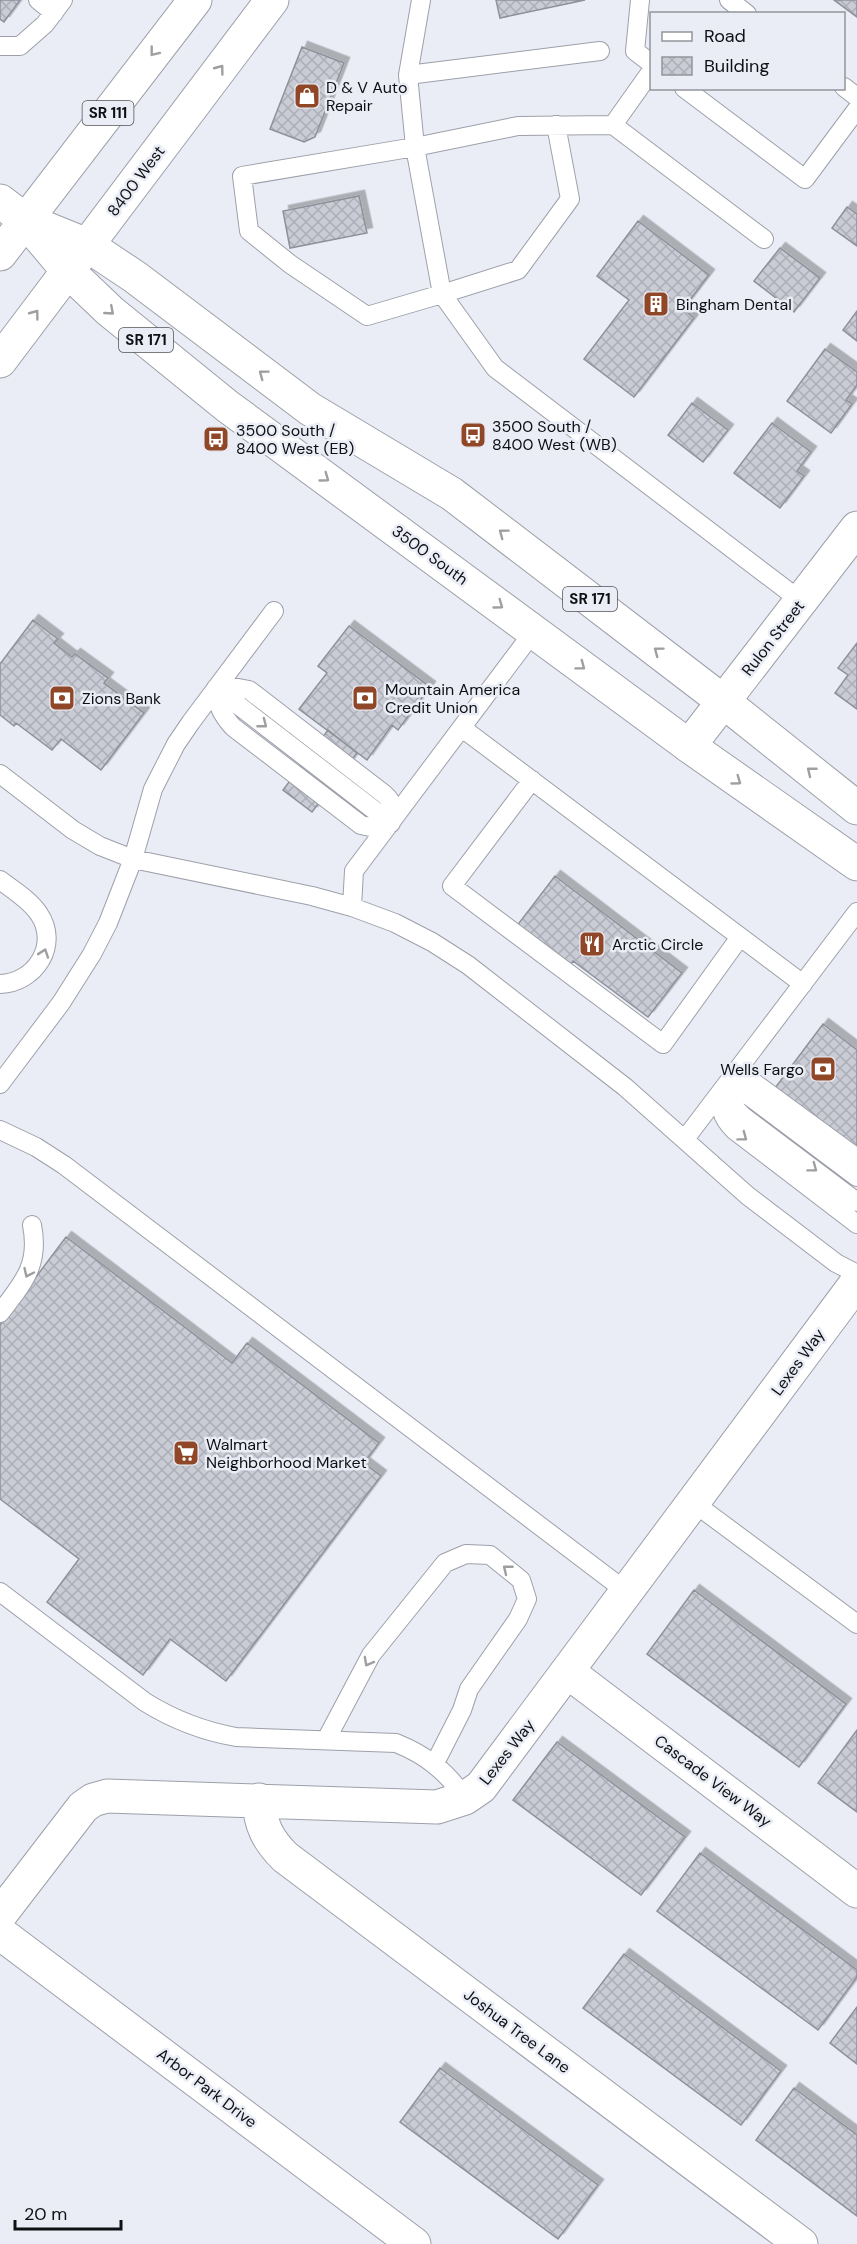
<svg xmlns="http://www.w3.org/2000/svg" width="857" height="2244" font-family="'DM Sans',sans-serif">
<defs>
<pattern id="building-cross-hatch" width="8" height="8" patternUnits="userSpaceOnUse" patternTransform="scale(1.5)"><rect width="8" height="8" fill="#c9ccd5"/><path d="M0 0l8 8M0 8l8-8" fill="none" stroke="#abaeb6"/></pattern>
<filter id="shadow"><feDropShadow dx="5.5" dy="-5.5" stdDeviation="0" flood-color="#0004"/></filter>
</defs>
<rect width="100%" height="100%" fill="#eaedf6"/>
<path fill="url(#building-cross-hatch)" stroke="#8e9199" stroke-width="1.5" filter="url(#shadow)" d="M0 0H20L4 22 0 19Z
M496 0H585L500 18Z
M834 0H857V17Z
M302 47 344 63 315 137 304 142 270 129Z
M359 196 367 233 290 248 283 211Z
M847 207 857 214V246L832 228Z
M638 221 709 275 683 309 694 318 634 397 584 359 629 300 597 276Z
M780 248 820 278 794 312 754 281Z
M857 311V341L843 330Z
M825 349 857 372V385L846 400 852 404 831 433 787 401Z
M692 403 728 430 703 462 668 435Z
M772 423 811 452 797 471 804 476 780 508 734 473Z
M33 620 58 639 54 643 72 657 75 654 108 678 104 683 144 713 101 770 61 739 52 750 16 723 14 726 0 715V664Z
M349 626 430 687 398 730 392 725 367 760 299 709 327 673 318 666Z
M857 643V709L835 693 848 675 838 668Z
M328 730 357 753 312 812 283 790Z
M555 876 682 973 648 1017 573 961 569 967 516 927Z
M823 1024 857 1050V1150L775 1088Z
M66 1237 232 1363 247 1343 379 1443 364 1463 381 1476 226 1681 170 1639 143 1675 47 1602 79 1559 0 1499V1325Z
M694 1590 846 1704 799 1767 647 1654Z
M857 1730V1812L818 1783Z
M557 1742 685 1837 641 1895 513 1800Z
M700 1853 857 1970V1977L818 2030 657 1911Z
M624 1954 781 2071 741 2125 583 2008Z
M857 2007V2064L830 2043Z
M440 2068 598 2185 558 2239 400 2122Z
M794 2088 857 2135V2216L756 2140Z"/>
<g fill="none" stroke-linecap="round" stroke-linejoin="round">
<g stroke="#9da0a9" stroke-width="20">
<path id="service" d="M38 0 54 13
M421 0 408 75 415 147 518 126 613 125 764 239
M640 0 635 51 652 64
M729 0 747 14
M0 46H20L45 24 63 0
M408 75 600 51
M844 87 857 97
M684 88 805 179 857 109
M556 125 570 199 518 270 442 294 415 147 242 176 249 231 290 264 367 316 442 294 495 368 801 601
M613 125 652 70
M228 686 249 690 257 696 384 794C394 802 395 811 391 823L375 828 361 825 233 727C222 715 217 705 216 688Z
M216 688 391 823
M462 728 803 984
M0 774 73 830 100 846 133 859 312 896 352 907 395 923 432 942 468 965 625 1087 748 1196 836 1263 857 1274
M532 780 452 886 663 1044 740 937
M0 880C13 890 30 900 39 914 60 945 35 983 0 984
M352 907 354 871 534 631
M0 1084 61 1003 92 954 108 923 133 859 153 789 176 744 191 722 274 611
M724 1088 731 1104 744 1117 857 1202
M724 1088 749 1096 857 1177
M0 1130 36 1147 64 1165 627 1592
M685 1139 857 912
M857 1158 756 1084C744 1081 735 1083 724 1088 718 1106 721 1117 734 1130L857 1224
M0 1313C23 1283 40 1265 32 1225
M694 1503 857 1624
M0 1592 145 1702C174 1720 202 1731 236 1737L396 1743C426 1755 446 1771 465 1798
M326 1740 371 1655 445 1563 466 1554 490 1555 521 1580 527 1599 518 1619 469 1689 462 1710 435 1763"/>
</g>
<g stroke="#9da0a9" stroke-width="35">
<path id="minor" d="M689 746 857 528
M568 1672 857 1891
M259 1800C260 1825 268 1840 285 1857L801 2244
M0 1915 83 1807 93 1800 107 1796 437 1807 465 1798 481 1787 857 1282
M0 1933 414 2244"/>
</g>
<g stroke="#9da0a9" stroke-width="35">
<path id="tertiary" d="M0 201 25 220"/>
</g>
<g stroke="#9da0a9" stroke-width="35">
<path id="primary" d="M25 220 68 271 110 311 227 406 689 746 857 864
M30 222 87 245 135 277 310 409 452 494 724 702 857 808
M0 254 195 0
M0 361 272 0"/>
</g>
<use href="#service" stroke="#fff" stroke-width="18"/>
<use href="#minor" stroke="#fff" stroke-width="33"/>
<use href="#tertiary" stroke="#fff" stroke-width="33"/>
<use href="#primary" stroke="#fff" stroke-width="33"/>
</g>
<defs><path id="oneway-chevron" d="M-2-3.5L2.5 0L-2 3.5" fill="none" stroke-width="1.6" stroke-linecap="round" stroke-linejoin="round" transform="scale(1.5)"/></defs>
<g stroke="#9f9fa1">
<use href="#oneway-chevron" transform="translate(154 52) rotate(128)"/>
<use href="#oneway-chevron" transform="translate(220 69) rotate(-53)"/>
<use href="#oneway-chevron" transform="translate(110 311) rotate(41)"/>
<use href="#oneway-chevron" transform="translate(35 314) rotate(-53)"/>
<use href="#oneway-chevron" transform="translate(263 374) rotate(-143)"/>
<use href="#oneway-chevron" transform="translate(325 478) rotate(36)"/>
<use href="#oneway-chevron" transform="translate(503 533) rotate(-143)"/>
<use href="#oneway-chevron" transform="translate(499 605) rotate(36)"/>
<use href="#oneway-chevron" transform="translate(658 651) rotate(-143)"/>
<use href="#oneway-chevron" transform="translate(581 666) rotate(37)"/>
<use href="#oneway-chevron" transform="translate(263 724) rotate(38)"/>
<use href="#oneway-chevron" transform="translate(811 771) rotate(-141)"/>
<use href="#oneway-chevron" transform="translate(737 781) rotate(36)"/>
<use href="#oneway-chevron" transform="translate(44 953) rotate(-71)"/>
<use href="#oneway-chevron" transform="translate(743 1137) rotate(37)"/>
<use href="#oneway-chevron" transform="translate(813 1168) rotate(37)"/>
<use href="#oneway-chevron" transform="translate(28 1273) rotate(115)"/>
<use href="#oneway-chevron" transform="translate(507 1569) rotate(-141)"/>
<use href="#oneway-chevron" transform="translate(368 1662) rotate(119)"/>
</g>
<defs>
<g id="shop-square" transform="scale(1.35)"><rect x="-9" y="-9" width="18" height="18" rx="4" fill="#8f4727" stroke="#eaedf6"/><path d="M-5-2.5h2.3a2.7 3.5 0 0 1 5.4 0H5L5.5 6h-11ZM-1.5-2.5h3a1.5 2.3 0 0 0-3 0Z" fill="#fff"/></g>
<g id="building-square" transform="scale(1.35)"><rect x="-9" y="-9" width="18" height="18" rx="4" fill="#8f4727" stroke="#eaedf6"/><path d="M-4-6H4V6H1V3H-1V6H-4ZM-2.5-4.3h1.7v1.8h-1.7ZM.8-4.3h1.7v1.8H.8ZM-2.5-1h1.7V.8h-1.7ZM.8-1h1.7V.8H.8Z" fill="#fff"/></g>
<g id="bus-square" transform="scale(1.35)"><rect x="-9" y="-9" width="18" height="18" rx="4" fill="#8f4727" stroke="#eaedf6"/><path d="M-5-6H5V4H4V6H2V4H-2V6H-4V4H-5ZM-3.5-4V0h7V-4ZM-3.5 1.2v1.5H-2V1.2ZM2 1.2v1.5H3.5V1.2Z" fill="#fff"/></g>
<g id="bank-square" transform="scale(1.35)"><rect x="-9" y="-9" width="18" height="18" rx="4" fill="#8f4727" stroke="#eaedf6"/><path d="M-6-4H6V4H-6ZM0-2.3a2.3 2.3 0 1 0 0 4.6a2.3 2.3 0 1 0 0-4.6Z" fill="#fff"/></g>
<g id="restaurant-square" transform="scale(1.35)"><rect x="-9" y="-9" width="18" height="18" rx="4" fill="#8f4727" stroke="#eaedf6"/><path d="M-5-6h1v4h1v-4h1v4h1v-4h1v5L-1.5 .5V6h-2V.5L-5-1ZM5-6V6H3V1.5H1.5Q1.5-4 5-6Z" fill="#fff"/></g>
<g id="supermarket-square" transform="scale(1.35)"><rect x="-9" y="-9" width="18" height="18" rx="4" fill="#8f4727" stroke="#eaedf6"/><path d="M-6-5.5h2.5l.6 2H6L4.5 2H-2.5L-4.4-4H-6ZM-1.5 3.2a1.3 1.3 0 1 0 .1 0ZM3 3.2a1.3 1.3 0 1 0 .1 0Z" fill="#fff"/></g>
</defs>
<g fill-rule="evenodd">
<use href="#shop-square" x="307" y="96"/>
<use href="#building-square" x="656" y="304"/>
<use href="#bus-square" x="473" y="435"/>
<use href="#bus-square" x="216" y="439"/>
<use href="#bank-square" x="62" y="698"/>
<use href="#bank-square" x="365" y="698"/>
<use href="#restaurant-square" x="592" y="944"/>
<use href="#bank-square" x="823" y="1069"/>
<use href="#supermarket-square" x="186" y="1453"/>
</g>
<g text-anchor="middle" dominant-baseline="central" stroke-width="5" stroke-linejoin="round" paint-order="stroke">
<g fill="#eaedf6" stroke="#515257" stroke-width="1.5">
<rect x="82.5" y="101" width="51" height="24" rx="4.5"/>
<rect x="119" y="328" width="54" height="24" rx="4.5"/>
<rect x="563" y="587" width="54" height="24" rx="4.5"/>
</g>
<g font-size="15" font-weight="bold" fill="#0f1013">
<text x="108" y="113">SR 111</text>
<text x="146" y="340">SR 171</text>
<text x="590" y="599">SR 171</text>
</g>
<g font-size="16" fill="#0f1013" stroke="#eaedf6" text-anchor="start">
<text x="326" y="87">D &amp; V Auto<tspan x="326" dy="18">Repair</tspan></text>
<text x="676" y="304">Bingham Dental</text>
<text x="492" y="426">3500 South /<tspan x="492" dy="18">8400 West (WB)</tspan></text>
<text x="236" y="430">3500 South /<tspan x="236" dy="18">8400 West (EB)</tspan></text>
<text x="385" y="689">Mountain America<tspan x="385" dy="18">Credit Union</tspan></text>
<text x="82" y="698">Zions Bank</text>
<text x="612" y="944">Arctic Circle</text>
<text x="804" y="1069" text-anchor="end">Wells Fargo</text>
<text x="206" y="1444">Walmart<tspan x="206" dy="18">Neighborhood Market</tspan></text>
</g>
<g font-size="16" fill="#0f1013" stroke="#eaedf6">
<text transform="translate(136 181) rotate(-53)">8400 West</text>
<text transform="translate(430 555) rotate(36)">3500 South</text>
<text transform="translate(773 638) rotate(-52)">Rulon Street</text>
<text transform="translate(798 1362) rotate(-54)">Lexes Way</text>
<text transform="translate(507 1752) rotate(-52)">Lexes Way</text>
<text transform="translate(713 1781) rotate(37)">Cascade View Way</text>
<text transform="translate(517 2031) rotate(37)">Joshua Tree Lane</text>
<text transform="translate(207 2088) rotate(37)">Arbor Park Drive</text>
</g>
</g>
<rect x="650" y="12" width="195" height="78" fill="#eaedf6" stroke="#92959b" stroke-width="1.5"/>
<rect x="662" y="32" width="30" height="9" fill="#ffffff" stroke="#92959b" stroke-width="1.5"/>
<text x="704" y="42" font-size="18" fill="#0f1013">Road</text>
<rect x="662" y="57" width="30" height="18" fill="url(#building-cross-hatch)" stroke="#92959b" stroke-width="1.5"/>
<text x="704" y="72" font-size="18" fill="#0f1013">Building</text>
<path d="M15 2220v9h106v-9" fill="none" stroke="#0f1013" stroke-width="3"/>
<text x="24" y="2220" font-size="18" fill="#0f1013" stroke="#eaedf6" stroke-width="4.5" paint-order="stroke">20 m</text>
</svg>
